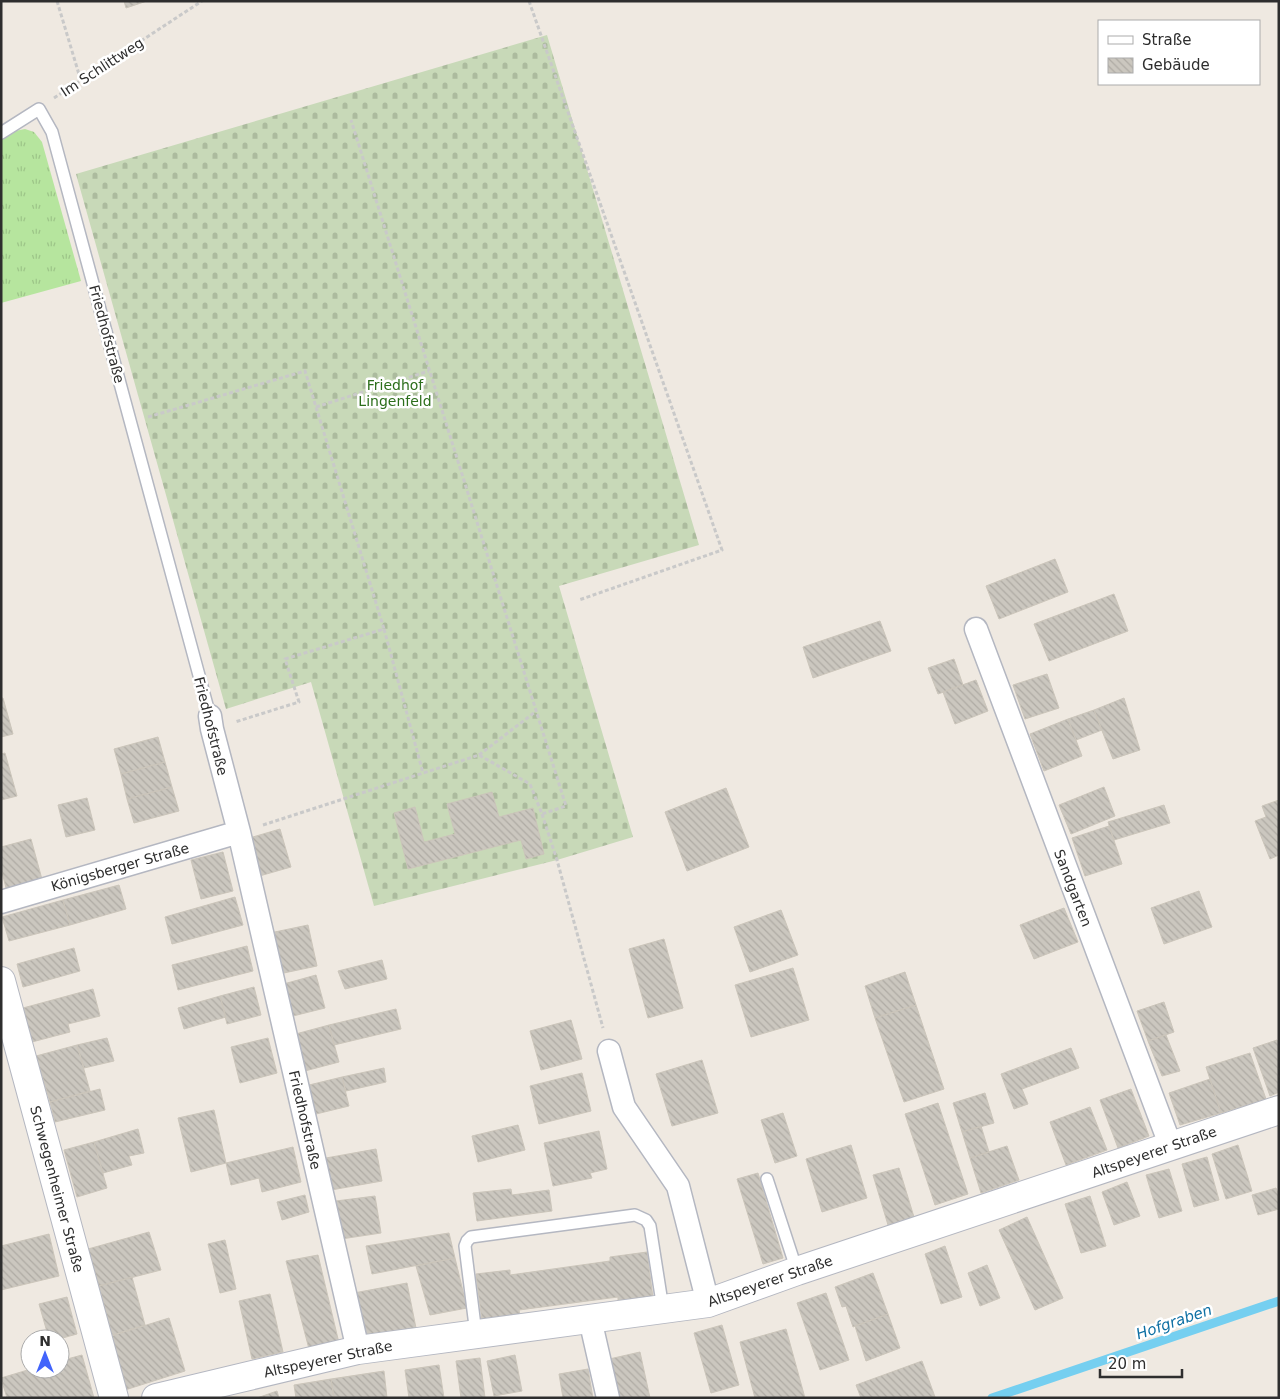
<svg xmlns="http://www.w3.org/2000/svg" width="1280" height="1399" font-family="'DejaVu Sans',sans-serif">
<defs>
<pattern id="grass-tufts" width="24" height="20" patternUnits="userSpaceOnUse" patternTransform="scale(1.25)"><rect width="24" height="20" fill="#b6e59e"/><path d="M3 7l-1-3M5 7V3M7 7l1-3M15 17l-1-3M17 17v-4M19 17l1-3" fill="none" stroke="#9dc588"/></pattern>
<pattern id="cemetery-stones" width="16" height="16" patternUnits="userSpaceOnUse" patternTransform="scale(1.25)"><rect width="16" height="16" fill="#c8d9b8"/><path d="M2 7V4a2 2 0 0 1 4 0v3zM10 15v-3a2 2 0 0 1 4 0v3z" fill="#acbb9e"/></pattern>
<pattern id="building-back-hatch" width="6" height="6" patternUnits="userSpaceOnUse" patternTransform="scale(1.25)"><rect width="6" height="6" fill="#cbc7bf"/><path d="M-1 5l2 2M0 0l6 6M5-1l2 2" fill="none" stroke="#afaba4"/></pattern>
</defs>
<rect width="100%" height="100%" fill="#efe9e1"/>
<path fill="url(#grass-tufts)" d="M25 129 34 132 42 142 81 281 1 303V140L15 131Z"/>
<path fill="url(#cemetery-stones)" d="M547 35 699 545 559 586 633 837 557 860 374 906 311 682 226 709 76 174Z"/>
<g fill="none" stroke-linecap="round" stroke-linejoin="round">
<path stroke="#75cff0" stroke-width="9" d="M992 1398 1279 1301"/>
</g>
<path fill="url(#building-back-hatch)" stroke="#cbc5ba" d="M124 1H147L126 8Z
M1055 559 1068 592 999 619 986 586Z
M1114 594 1128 631 1049 661 1034 624Z
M880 621 891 651 813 678 803 647Z
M954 659 963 685 938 694 928 668Z
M1047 674 1059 708 1025 719 1013 685Z
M976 680 988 711 955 724 943 692Z
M1 698H3L13 734 1 737Z
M1124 698 1140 750 1113 759 1094 710Z
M1094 710 1102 730 1076 740 1068 719Z
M1068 719 1082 756 1044 771 1030 734Z
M158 737 165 762 121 774 114 749Z
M5 753 17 796 1 800V754Z
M165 762 172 787 127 799 121 774Z
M172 787 179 811 134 823 127 799Z
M1104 787 1115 816 1071 834 1059 805Z
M726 788 749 847 687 871 665 812Z
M492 792 499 817 533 808 544 854 526 859 521 840 408 869 394 813 415 807 424 842 455 834 447 804Z
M87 798 95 830 66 837 58 805Z
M1279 800V855L1270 859 1255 821 1266 817 1262 806Z
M1164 805 1170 823 1114 840 1108 822Z
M1109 826 1122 864 1085 876 1072 838Z
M280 829 291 867 256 877 246 839Z
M31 839 43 883 7 892 1 868V847Z
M223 852 233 891 201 899 191 860Z
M119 885 126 909 70 925 63 900Z
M1199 891 1212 927 1164 944 1151 908Z
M235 897 243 925 172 944 165 917Z
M63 900 70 925 9 941 2 917Z
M1064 908 1078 942 1034 959 1020 925Z
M781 910 798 955 750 972 734 927Z
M308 925 317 966 279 974 270 933Z
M664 939 683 1008 648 1018 629 949Z
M247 946 253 971 178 990 172 965Z
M74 948 80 971 23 987 17 964Z
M382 960 387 979 345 989 338 971Z
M793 968 809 1020 751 1037 735 985Z
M905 972 916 1005 875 1018 865 986Z
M316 975 325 1008 289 1017 280 985Z
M254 987 261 1015 227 1024 220 996Z
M93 989 100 1016 68 1024 70 1032 32 1042 23 1008Z
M220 996 226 1017 184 1029 178 1008Z
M1164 1002 1174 1032 1148 1041 1137 1011Z
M916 1005 944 1089 904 1102 875 1018Z
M396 1009 401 1029 334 1045 329 1025Z
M571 1020 582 1059 541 1070 530 1031Z
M329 1025 339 1062 301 1072 292 1035Z
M1166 1035 1180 1071 1162 1076 1148 1041Z
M107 1038 114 1061 84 1068 77 1045Z
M268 1038 277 1073 240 1083 231 1047Z
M1277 1040 1279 1044V1092L1270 1096 1253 1048Z
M77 1045 90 1091 50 1102 36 1056Z
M1071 1048 1079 1068 1022 1089 1028 1104 1014 1109 1001 1074Z
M1250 1053 1266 1099 1221 1113 1206 1067Z
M702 1060 718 1113 672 1126 656 1074Z
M384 1068 386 1082 346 1091 342 1077Z
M582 1073 591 1111 539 1124 530 1086Z
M342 1077 349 1106 312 1115 305 1086Z
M1210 1079 1221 1113 1180 1125 1169 1093Z
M100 1089 105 1110 55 1122 50 1102Z
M1131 1089 1149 1136 1118 1148 1100 1100Z
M985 1093 994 1123 962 1132 953 1103Z
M938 1103 968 1194 935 1205 905 1114Z
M1090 1107 1107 1150 1066 1165 1050 1122Z
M214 1110 226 1163 191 1172 178 1118Z
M783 1113 797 1156 775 1163 761 1120Z
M518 1125 525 1150 478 1162 472 1136Z
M981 1126 989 1152 970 1158 962 1132Z
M138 1129 144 1153 129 1156 132 1165 103 1173 94 1142Z
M599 1131 607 1169 590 1173 592 1178 553 1186 544 1143Z
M94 1142 107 1188 77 1197 64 1150Z
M851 1145 867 1198 822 1212 806 1159Z
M1238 1145 1252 1191 1226 1199 1212 1154Z
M1007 1146 1019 1180 981 1193 970 1158Z
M293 1147 301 1182 262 1192 259 1178 231 1185 226 1163Z
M376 1149 382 1181 331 1190 326 1158Z
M1207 1157 1219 1200 1194 1207 1182 1164Z
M899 1168 914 1217 888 1225 873 1175Z
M1169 1169 1182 1211 1159 1218 1146 1175Z
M758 1173 783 1258 763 1264 737 1179Z
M1127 1182 1140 1216 1114 1225 1102 1192Z
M1276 1188 1279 1196V1209L1258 1215 1252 1195Z
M511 1189 512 1195 549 1190 552 1211 477 1221 473 1193Z
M305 1195 309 1212 282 1220 277 1202Z
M375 1196 381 1233 341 1239 336 1201Z
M1090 1196 1106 1246 1081 1253 1065 1204Z
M1027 1217 1063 1298 1035 1310 999 1230Z
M149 1232 161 1270 99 1286 88 1249Z
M449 1233 455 1258 372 1274 366 1246Z
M49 1234 59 1276 1 1290V1246Z
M225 1240 236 1289 220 1293 208 1244Z
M945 1246 962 1297 941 1304 925 1254Z
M647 1252 653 1298 618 1303V1297L519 1310 520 1316 482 1321 476 1274 510 1270V1275L610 1261V1257Z
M318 1255 339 1343 309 1349 286 1261Z
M455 1258 467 1308 430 1315 416 1266Z
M987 1265 1000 1298 980 1306 968 1273Z
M873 1273 888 1314 853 1327 846 1306 842 1307 835 1287Z
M132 1277 145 1325 112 1335 99 1286Z
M407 1283 416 1328 363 1338 354 1293Z
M826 1293 849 1360 820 1370 797 1303Z
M270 1294 283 1352 252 1359 239 1301Z
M67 1297 77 1334 59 1339H49L39 1304Z
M888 1314 900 1348 866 1361 855 1326Z
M169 1318 185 1371 125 1390 108 1337Z
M722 1325 739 1385 711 1393 694 1333Z
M786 1329 805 1398H755L740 1342Z
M640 1352 650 1398H613L605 1360Z
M82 1355 94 1398H7L1 1378 31 1369H60V1361Z
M515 1355 522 1391 494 1396 487 1361Z
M480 1358 485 1398H461L456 1361Z
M922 1361 935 1397 861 1398 856 1385Z
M439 1365 444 1398H409L405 1370Z
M588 1369 593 1398H563L559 1374Z
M384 1371 387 1398H334L331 1379Z
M331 1379 334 1398H296L294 1385Z
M277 1391 279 1398H257Z"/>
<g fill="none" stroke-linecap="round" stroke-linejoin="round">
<g stroke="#b4b7c1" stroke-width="14">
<path id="service" d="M1 133 39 109 52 132 210 716
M767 1179 797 1271
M476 1334 465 1246 467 1241 471 1237 635 1215 646 1220 650 1226 663 1309"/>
</g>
<g stroke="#b4b7c1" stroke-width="25">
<path id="minor" d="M976 629 1171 1147
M210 716 212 729 239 832 358 1350
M1 902 239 832
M609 1051 624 1107 678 1186 708 1303
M590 1319 608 1398"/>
</g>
<g stroke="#b4b7c1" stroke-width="30">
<path id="secondary" d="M1 981 114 1398
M156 1398 358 1350 708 1303 797 1271 1279 1110"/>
</g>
<path stroke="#c9c9c9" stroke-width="3" stroke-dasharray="4 2.5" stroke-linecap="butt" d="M57 1 81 81
M529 1 722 550 579 600
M54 98 202 1
M316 407 429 371
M148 417 305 371 384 629 285 659 299 702 235 722
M384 629 423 773
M479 755 535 712
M542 814 557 860 603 1028
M263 825 479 755 530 784 542 814 566 806 351 120"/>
<use href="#service" stroke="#fff" stroke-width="11"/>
<use href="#minor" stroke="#fff" stroke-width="22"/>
<use href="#secondary" stroke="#fff" stroke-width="28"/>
</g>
<g text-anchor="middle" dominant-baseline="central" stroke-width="5" stroke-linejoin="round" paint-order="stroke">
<g font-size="14" fill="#2e2e2e" stroke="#fff">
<text transform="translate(102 67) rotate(-33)">Im Schlittweg</text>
<text transform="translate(107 334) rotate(75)">Friedhofstraße</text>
<text transform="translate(211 726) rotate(76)">Friedhofstraße</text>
<text transform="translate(120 867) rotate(-16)">Königsberger Straße</text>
<text transform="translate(1073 888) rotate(69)">Sandgarten</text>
<text transform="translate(305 1120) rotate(77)">Friedhofstraße</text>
<text transform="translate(1154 1152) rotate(-19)">Altspeyerer Straße</text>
<text transform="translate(57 1189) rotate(75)">Schwegenheimer Straße</text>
<text transform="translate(770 1281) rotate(-19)">Altspeyerer Straße</text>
<text transform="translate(328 1359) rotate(-12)">Altspeyerer Straße</text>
</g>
<g font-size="14" fill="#2c6e1b" stroke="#fff">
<text x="395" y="385">Friedhof<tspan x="395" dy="16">Lingenfeld</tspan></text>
</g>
<g font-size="15" font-style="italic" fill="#0d6fa3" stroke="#fff">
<text transform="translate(1174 1322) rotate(-19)">Hofgraben</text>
</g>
</g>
<rect width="1280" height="1399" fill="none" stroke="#2e2e2e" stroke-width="5"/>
<rect x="1098" y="20" width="162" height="65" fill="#ffffff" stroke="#ababab"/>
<rect x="1108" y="36" width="25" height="8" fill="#ffffff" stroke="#ababab"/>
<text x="1142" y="45" font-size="15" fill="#2e2e2e">Straße</text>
<rect x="1108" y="58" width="25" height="15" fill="url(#building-back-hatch)" stroke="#ababab"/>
<text x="1142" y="70" font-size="15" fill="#2e2e2e">Gebäude</text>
<g transform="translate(45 1354)"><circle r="24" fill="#ffffff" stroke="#ababab"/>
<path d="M0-4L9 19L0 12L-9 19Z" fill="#4264fb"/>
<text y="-8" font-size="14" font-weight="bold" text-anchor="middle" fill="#2e2e2e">N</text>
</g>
<path d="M1100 1369v8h82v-8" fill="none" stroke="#2e2e2e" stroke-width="2.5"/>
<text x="1108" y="1369" font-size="15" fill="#2e2e2e" stroke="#ffffff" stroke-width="4" paint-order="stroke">20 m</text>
</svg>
